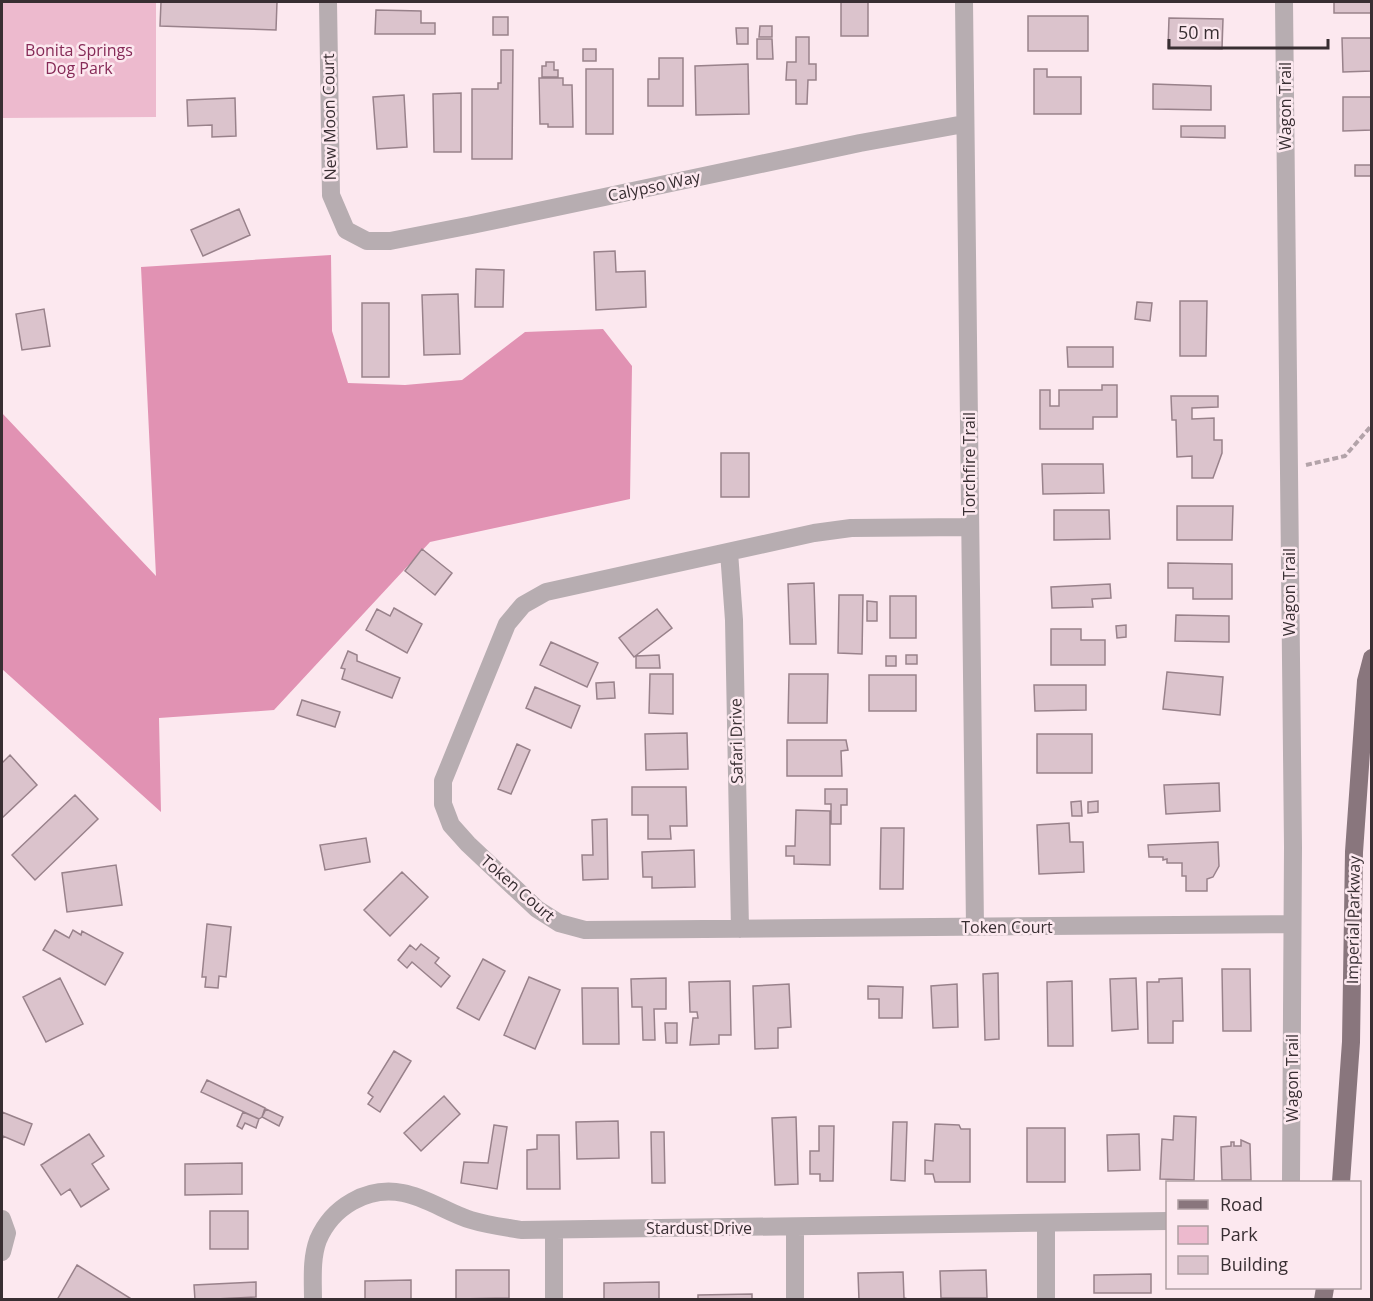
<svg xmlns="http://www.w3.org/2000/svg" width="1373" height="1301" font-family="'Open Sans',sans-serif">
<rect width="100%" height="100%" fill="#fce8ef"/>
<path fill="#edbace" d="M2 2H156V117L2 118Z"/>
<path fill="#e192b3" d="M331 255 332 331 348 383 405 385 462 380 525 332 603 329 632 366 630 499 430 542 274 710 159 718 161 812 2 669V413L156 576 141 267Z"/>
<path fill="#dbc3cc" stroke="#99828b" stroke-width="1.5" d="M161 2H277L276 30 160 26Z
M841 2H868V36H841Z
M1334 2H1372V13H1334Z
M376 10 421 11V23H435V34H375Z
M1028 16H1088V51H1028Z
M493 17H508V35H493Z
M1169 18 1223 19 1222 49 1168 48Z
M760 26H772V37H759Z
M736 28H748V44H737Z
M796 37H809V64H816V80H808L807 104H796V80H786L787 62H796Z
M1342 38H1372V71L1343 72Z
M757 39H772L773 59H757Z
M583 49H596V61H583Z
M501 50H513L512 159H472V89H498V83H501Z
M659 58H683V106H648V79H659Z
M546 62H554V70H558V77H542V66H546Z
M748 64 749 114 696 115 695 66Z
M586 69H613V134H586Z
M1034 69H1047V77H1081V114H1034Z
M539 78H563V85H572L573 127H548V124H540Z
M1153 84 1211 86V110L1153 109Z
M461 93V152H434L433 94Z
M404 95 407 147 377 149 373 97Z
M1343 97H1372V130L1343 131Z
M235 98 236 136 212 137V125L188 126 187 100Z
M1181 126H1225V138L1181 137Z
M1355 165H1372V176H1355Z
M239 209 250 235 203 256 191 230Z
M615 251 616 272 645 271 646 307 596 310 594 252Z
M476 269 504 270 503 307H475Z
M458 294 460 354 424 355 422 295Z
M1180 301H1207L1206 356H1180Z
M1137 302 1152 303 1150 321 1135 319Z
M362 303H389V377H362Z
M44 309 50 346 22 350 16 314Z
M1067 347H1113V367H1068Z
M1102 385H1117V417H1093V429H1040V390H1050V406H1059V390H1102Z
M1171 396H1218V407L1192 408V419L1214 418V440H1222V453L1213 478H1192V456L1177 457 1176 420H1172Z
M721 453H749V497H721Z
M1042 464H1103L1104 493 1043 494Z
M1177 506H1233L1232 540H1177Z
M1054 510H1109L1110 539 1054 540Z
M422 549 452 573 435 595 405 571Z
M1168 563 1232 564V599H1193V588H1168Z
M814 583 816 644H790L788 584Z
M1110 584 1111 598 1092 599 1093 607 1052 608 1051 587Z
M839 595H863L862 654 838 653Z
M890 596H916V638H890Z
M867 601 877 602V621H867Z
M394 608 422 624 407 653 366 630 377 609 390 616Z
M657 609 672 628 634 657 619 638Z
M1176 615 1229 616V642L1175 641Z
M1126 625V637L1117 638 1116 626Z
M1051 629H1081V640H1105V665H1051Z
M551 642 598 663 587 687 540 665Z
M348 651 357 655V661L400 678 392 698 342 679 345 669 341 668Z
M659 655 660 668H636V656Z
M906 655H917V664H906Z
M886 656H896V666H886Z
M1167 672 1223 677 1220 715 1163 709Z
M650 674H673V714L649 713Z
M789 674H828L827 723H788Z
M869 675H916V711H869Z
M614 682 615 698 597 699 596 683Z
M1034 685H1086V710L1035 711Z
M535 687 580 706 571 728 526 708Z
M302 700 340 712 335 727 297 715Z
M687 733 688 769 646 770 645 734Z
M1037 734H1092V773H1037Z
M787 740H846L848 750 841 751 842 776H787Z
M517 744 530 750 511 794 498 789Z
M10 755 37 785 2 818V763Z
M1219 783 1220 811 1166 814 1164 785Z
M632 787H686L687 826H670L671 839H648V815H632Z
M825 789H847V805H841V824H831V804H825Z
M75 795 98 819 35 880 12 855Z
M1081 801 1082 816H1072L1071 802Z
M1098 801V812L1088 813V802Z
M796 810 830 811V865L794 864V856H786V846H795Z
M607 819 608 879 583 880 582 855H593L592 820Z
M1069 823 1070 842H1083L1084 872 1039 874 1037 825Z
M881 828H904L903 889H880Z
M366 838 370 862 325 870 320 845Z
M1218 842 1219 866 1213 877 1207 879V891H1186V876H1182V863H1167V859L1163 860V857H1149L1148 845Z
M694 850 695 887 652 888V877H643L642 852Z
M116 865 122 905 67 912 62 873Z
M402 872 428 897 390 936 364 910Z
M207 924 231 927 226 977 219 976 218 988 205 987 206 977H202Z
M55 930 69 938 73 930 81 935 82 931 123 953 105 985 43 950Z
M421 944 439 958 435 963 450 976 441 987 412 962 407 968 398 960 410 945 416 950Z
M483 959 505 971 479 1020 457 1008Z
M1222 969H1250L1251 1031H1223Z
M998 973 999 1039 985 1040 983 974Z
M529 977 560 990 535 1049 504 1035Z
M60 978 83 1024 46 1042 23 997Z
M666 978V1009H654L655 1040H643L642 1007H632L631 979Z
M1136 978 1138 1029 1112 1031 1110 979Z
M1182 978 1183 1021H1173V1043H1148L1147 982H1159V979Z
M730 981 731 1035H719V1044L690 1045 693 1018H698L697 1012H690L689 982Z
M1072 981 1073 1046H1048L1047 982Z
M789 984 791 1027 778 1028V1048L755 1049 753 986Z
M957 984 958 1027 933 1028 931 986Z
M868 986 903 987 902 1018H879V999H868Z
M582 988H618L619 1044H583Z
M665 1023H677V1043H666Z
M394 1051 411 1061 380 1112 368 1104 373 1097 368 1093Z
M207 1080 265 1108 262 1117 259 1119 201 1092Z
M444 1096 460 1114 421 1151 404 1133Z
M266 1109 283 1117 279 1126 262 1117Z
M2 1112 32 1124 24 1145 3 1136 2 1142Z
M243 1112 259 1119 256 1128 245 1123 242 1129 237 1126Z
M1174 1116 1196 1117 1194 1180 1160 1179 1162 1139 1173 1140Z
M796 1117 798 1184 775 1185 772 1118Z
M618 1121 619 1158 577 1159 576 1122Z
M893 1122H907L905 1181 891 1180Z
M935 1124 959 1125 961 1129H970V1182H935L933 1174H925V1160L933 1161Z
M494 1125 507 1127 497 1189 461 1183 464 1162 488 1163Z
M819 1126H834L833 1181H820V1174H810V1151H819Z
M1027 1128H1065V1182H1027Z
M651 1132H664L665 1183H652Z
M89 1134 104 1156 92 1164 109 1189 81 1207 70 1189 61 1195 41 1165Z
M1139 1134 1140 1170 1108 1171 1107 1135Z
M537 1135H559L560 1189H527V1150L537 1149Z
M1241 1140 1250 1144 1251 1180H1222L1221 1147 1231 1146V1142H1234V1146H1241Z
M242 1163V1194L185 1195V1164Z
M210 1211H248V1249H210Z
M77 1265 133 1300H57Z
M456 1270H509V1298L456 1299Z
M986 1270 987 1298H941L940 1271Z
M903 1272 904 1298 912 1300H859L858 1273Z
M1151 1274V1293H1094V1275Z
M411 1280V1300H365V1281Z
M256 1282V1297L195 1300 194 1285Z
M659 1282V1300H604V1283Z
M752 1294V1300H698V1295Z"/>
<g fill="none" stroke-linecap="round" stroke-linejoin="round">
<path stroke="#b3a3a9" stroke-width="4" stroke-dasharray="6 3" stroke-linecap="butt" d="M1306 465 1345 456 1372 425"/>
<path stroke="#b7adb1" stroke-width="18" d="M328 2 331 195 346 230 367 241H390L472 225 860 143 964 124
M964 2 975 927
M1284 2 1293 847 1291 1182
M969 527 851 528 814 533 546 592 523 605 507 624 443 781V804L451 825 468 844 537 909 559 923 585 930 1292 924
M729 552 734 620 740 929
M2 1219 7 1233 2 1252
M1046 1224V1300
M795 1227V1300
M313 1300C313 1280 311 1259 318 1240 332 1207 367 1186 403 1193 426 1197 448 1213 471 1220 487 1225 504 1227 521 1230L1168 1221
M554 1300V1230"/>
<path stroke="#89767d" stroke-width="18" d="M1341 1182 1351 1042 1354 852 1366 681 1372 658
M1323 1300 1325 1288"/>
</g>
<g text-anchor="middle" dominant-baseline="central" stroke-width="5" stroke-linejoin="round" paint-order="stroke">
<g font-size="16" fill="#862a57" stroke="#fce8ef">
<text x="79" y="50">Bonita Springs<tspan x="79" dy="18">Dog Park</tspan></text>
</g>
<g font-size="16" fill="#382e32" stroke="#fce8ef">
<text transform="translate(1285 106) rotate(-90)">Wagon Trail</text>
<text transform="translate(329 117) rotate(-91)">New Moon Court</text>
<text transform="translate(654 186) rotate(-12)">Calypso Way</text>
<text transform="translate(969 464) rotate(-90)">Torchfire Trail</text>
<text transform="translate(1289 592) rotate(-90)">Wagon Trail</text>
<text transform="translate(736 741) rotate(-91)">Safari Drive</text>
<text transform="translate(518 888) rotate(41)">Token Court</text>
<text transform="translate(1353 920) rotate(-89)">Imperial Parkway</text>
<text x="1007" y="927">Token Court</text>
<text transform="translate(1292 1078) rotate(-90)">Wagon Trail</text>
<text x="699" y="1228">Stardust Drive</text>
</g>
</g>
<rect width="1373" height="1301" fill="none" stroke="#382e32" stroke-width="6"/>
<rect x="1166" y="1181" width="195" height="108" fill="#fce8ef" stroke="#ae9ea3" stroke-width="1.5"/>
<rect x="1178" y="1200" width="30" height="9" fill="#89767d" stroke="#ae9ea3" stroke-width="1.5"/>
<text x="1220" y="1211" font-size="18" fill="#382e32">Road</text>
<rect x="1178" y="1226" width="30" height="18" fill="#edbace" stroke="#ae9ea3" stroke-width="1.5"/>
<text x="1220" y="1241" font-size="18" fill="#382e32">Park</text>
<rect x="1178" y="1256" width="30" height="18" fill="#dbc3cc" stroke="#ae9ea3" stroke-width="1.5"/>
<text x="1220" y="1271" font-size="18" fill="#382e32">Building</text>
<path d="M1169 39v9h159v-9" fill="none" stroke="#382e32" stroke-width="3"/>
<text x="1178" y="39" font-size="18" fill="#382e32" stroke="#fce8ef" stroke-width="4.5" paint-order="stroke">50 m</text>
</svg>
